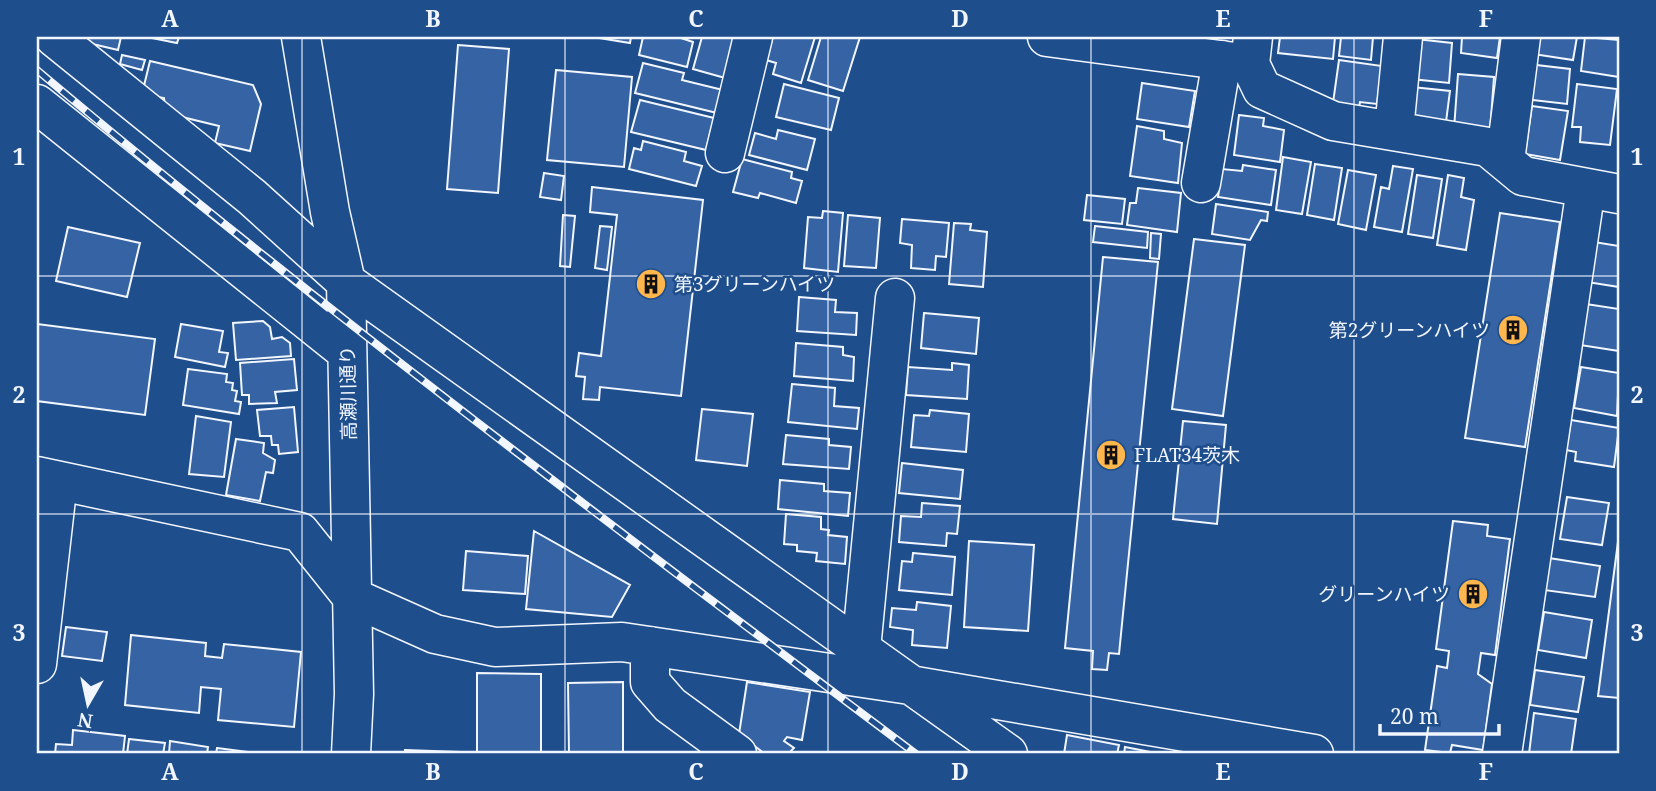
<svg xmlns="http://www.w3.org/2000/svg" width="1656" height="791" font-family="'Noto Serif','Noto Sans JP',serif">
<rect width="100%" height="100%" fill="#1f4e8c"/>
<path fill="#3563a3" stroke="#f2f6ff" stroke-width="2" d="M85 37H121L118 50 84 42Z
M147 37H179L177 43Z
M593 37H631L630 43Z
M643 37H678L693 42 687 67 639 55Z
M702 37H736L725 78 693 69Z
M773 37H815L801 83 773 74 776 63 766 60Z
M821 37H860L843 91 808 80Z
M1280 37H1335L1333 59 1278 53Z
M1341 37H1373L1371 60 1339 56Z
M1462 37H1500L1497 58 1461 53Z
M1535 37H1577L1573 60 1533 54Z
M1585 37 1619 40V77L1581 71Z
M1416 39 1452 43 1449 83 1412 79Z
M458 45 509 49 498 193 447 189Z
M122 55 145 60 142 70 120 64Z
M1339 60 1382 66 1377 104 1360 102 1358 113 1332 110Z
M150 61 253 85 261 104 250 151 215 143 219 126 174 115 165 107 164 98 142 94Z
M643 63 684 73 682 80 723 90 717 113 635 93Z
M1528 64 1570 69 1567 104 1524 99Z
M556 70 632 77 624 167 547 160Z
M1458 74 1494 77 1490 132 1454 129Z
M1142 83 1195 91 1189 127 1137 119Z
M784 84 839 98 831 130 776 117Z
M1577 84 1617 89 1610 145 1580 142 1581 127H1572Z
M1412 87 1450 91 1446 122 1409 118Z
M640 100 714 118 706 150 631 132Z
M1532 106 1568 111 1560 160 1525 154Z
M1239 115 1264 118 1263 126 1284 130 1280 162 1234 155Z
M1137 126 1164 131V139L1182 143 1178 183 1130 176Z
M778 130 815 139 807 170 749 155 755 133 776 139Z
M643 141 686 152 684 161 702 166 696 186 629 169 634 148 641 150Z
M1283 157 1311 162 1302 214 1276 210Z
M742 159 792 172 791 178 802 181 796 203 760 193 758 198 733 192Z
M1315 164 1342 168 1334 220 1307 215Z
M1243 165 1276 170 1271 205 1218 197 1222 169 1242 171Z
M1393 166 1413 169 1402 232 1374 227 1381 187 1389 189Z
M1348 170 1376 175 1366 230 1338 224Z
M544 173 564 176 561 200 540 197Z
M1417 175 1442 179 1433 238 1408 234Z
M1448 175 1464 178 1461 197 1474 200 1466 250 1437 245Z
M592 187 703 200 681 396 600 387 599 400 583 399 585 377 576 376 579 353 601 356 617 215 590 212Z
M1138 188 1181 193 1177 232 1127 225 1130 203H1136Z
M1087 195 1125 199 1122 224 1084 220Z
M1216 204 1268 212 1267 221 1261 220 1250 240 1212 234Z
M823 211 843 213 838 272 804 268 808 217 822 218Z
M1500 213 1560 222 1525 447 1465 438Z
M563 215 575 216 570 267 560 266Z
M848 215 880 218 876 268 844 266Z
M902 219 949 223 946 257 936 256 935 270 911 268 912 245 900 243Z
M954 223 971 224 970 230 987 232 983 287 949 284Z
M600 226 612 227 607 270 595 268Z
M1095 226 1148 232 1147 248 1093 242Z
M68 227 140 243 127 297 56 281Z
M1151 233 1161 234 1159 259 1150 258Z
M1194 239 1245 245 1223 416 1172 409Z
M1594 242 1619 246V287L1587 282Z
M1103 257 1158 262 1119 654 1109 653 1107 670 1092 669 1093 651 1065 648Z
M799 297 836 300 835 312 857 313 856 335 797 331Z
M1586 304 1619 309V351L1580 345Z
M924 313 979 318 976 354 921 348Z
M263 321 270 327 272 339 282 337 290 343 291 356 236 360 233 323Z
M37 324 155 339 145 415 37 401Z
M181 324 223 331 219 352 228 353 225 367 175 357Z
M796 343 843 347V355L854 357 853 381 794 376Z
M294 359 297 390 275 392 277 403 249 404V395H242L240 363Z
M952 363 969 365 967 399 906 395 908 367 952 370Z
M1581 367 1619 373 1617 416 1574 408Z
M188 369 227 374 226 382 233 383 232 390 237 391 235 401 241 402 239 414 183 405Z
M792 384 835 388 834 406 859 408 857 429 788 422Z
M294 407 298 452 279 454 278 445H272L271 436H260L257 410Z
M702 409 753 414 747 466 696 460Z
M930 410 969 414 966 452 911 447 914 415 929 416Z
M196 416 231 422 224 477 189 474Z
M1571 420 1619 428 1614 467 1575 461 1576 452 1566 450Z
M1183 421 1226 425 1217 524 1173 519Z
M786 435 829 439V445L851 447 849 469 783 464Z
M236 439 264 443 263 453 275 460 273 473 266 472 260 501 226 495Z
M902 463 963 470 960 499 899 493Z
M780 480 824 484V491L850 493 848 516 778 509Z
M1567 497 1609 503 1602 545 1560 539Z
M922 503 960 506 957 534 947 533 946 546 899 542 901 516 921 517Z
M786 514 821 517V529L829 530 828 535 847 537 845 564 816 561 817 553 797 551V545L784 544Z
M1453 521 1488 525 1487 536 1510 539 1495 655 1481 653 1478 674 1492 684 1483 750 1452 745 1450 753 1425 750 1437 666 1447 668 1449 651 1436 649Z
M534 531 630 585 612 617 526 609Z
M1619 534V698L1598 696Z
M969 541 1034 545 1028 631 964 627Z
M466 551 528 556 525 594 463 590Z
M913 553 955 557 952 595 899 590 902 561 912 562Z
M1549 558 1600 566 1595 597 1544 590Z
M917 602 951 606 947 648 912 645 913 630 890 627 892 608 916 610Z
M1544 612 1592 620 1586 658 1538 650Z
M66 627 107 632 102 661 62 656Z
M131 635 206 643 205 656 222 658 224 644 301 652 294 727 218 720 221 689 201 687 199 713 125 705Z
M1535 670 1584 677 1578 712 1530 705Z
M477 673 541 674V754H477Z
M623 682V754H569L568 683Z
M747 682 810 692 802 740 787 737 784 741 794 748 788 754H765L739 734Z
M1534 713 1576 719 1571 754H1529Z
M73 730 125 736 123 754H55L56 744 72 745Z
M1067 735 1119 745 1117 754H1064Z
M129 739 165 743 163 754H127Z
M170 741 208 747 207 754H169Z
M1125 747 1156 753V754H1124Z
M217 748 264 754H216Z
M405 750 460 752V754H405Z"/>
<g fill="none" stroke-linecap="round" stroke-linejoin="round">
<g stroke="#f2f6ff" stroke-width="41">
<path id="minor" d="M54 37 252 197 346 282 1008 754
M301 37 330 212 346 282 354 694 351 754
M1047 37 1250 64
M1253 37 1250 64 1262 89 1333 121 1488 147 1523 176 1619 194
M37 104 347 352
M1394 130 1403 37
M725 153 753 37
M1505 161 1521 37
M1201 183 1222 60
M37 476 300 532 352 597 435 634 495 647 622 642 910 685 1314 754
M650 646V682L670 705 737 754
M861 649 895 298
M37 664 58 481
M1502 754 1586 188"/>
</g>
<use href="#minor" stroke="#1f4e8c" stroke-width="38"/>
<g stroke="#f2f6ff" stroke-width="8">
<path id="rail" d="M37 70C321 309 619 531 916 754"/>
</g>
<use href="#rail" stroke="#1f4e8c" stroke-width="5" stroke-dasharray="16" stroke-linecap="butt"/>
</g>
<path fill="none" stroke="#f2f6ff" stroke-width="2" stroke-opacity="0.55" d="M302 37V754M565 37V754M828 37V754M1091 37V754M1354 37V754M37 276H1619M37 514H1619"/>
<defs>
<g id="building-disc" transform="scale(1.575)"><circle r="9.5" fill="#ffb74d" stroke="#1f4e8c"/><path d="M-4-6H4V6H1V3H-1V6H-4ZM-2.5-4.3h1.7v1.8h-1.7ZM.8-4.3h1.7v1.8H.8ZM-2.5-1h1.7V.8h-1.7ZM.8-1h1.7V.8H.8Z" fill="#111"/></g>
</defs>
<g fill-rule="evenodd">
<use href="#building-disc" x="651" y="284"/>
<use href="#building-disc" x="1513" y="330"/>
<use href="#building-disc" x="1111" y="455"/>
<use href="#building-disc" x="1473" y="594"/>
</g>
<g text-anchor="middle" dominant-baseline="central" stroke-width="5" stroke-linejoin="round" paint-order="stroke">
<g font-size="19" fill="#f2f6ff" stroke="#1f4e8c" text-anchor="start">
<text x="674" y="284">第3グリーンハイツ</text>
<text x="1490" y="330" text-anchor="end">第2グリーンハイツ</text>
<text x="1134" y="455">FLAT34茨木</text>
<text x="1450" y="594" text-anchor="end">グリーンハイツ</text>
</g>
<g font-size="19" fill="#f2f6ff" stroke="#1f4e8c">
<text transform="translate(348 393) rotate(-91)">高瀬川通り</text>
</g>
</g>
<rect width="1656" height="791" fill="none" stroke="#1f4e8c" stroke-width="77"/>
<g transform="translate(88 704) rotate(189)" stroke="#1f4e8c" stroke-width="5" paint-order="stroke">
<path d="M0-5L12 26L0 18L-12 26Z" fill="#f2f6ff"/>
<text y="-10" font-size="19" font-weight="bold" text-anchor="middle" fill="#f2f6ff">N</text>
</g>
<path d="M1380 724v10h119v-10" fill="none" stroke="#f2f6ff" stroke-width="3.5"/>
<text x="1390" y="724" font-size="21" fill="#f2f6ff" stroke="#1f4e8c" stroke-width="5" paint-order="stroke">20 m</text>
<rect x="38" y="38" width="1580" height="714" fill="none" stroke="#f2f6ff" stroke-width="2.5"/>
<g font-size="23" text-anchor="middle" font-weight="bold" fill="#f2f6ff">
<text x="170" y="27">A</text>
<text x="433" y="27">B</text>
<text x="696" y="27">C</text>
<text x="960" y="27">D</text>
<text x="1223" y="27">E</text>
<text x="1486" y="27">F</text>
<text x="19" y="165">1</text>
<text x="1637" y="165">1</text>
<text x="19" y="403">2</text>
<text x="1637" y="403">2</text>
<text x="19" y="641">3</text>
<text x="1637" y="641">3</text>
<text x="170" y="780">A</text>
<text x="433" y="780">B</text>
<text x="696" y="780">C</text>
<text x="960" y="780">D</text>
<text x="1223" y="780">E</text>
<text x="1486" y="780">F</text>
</g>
</svg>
